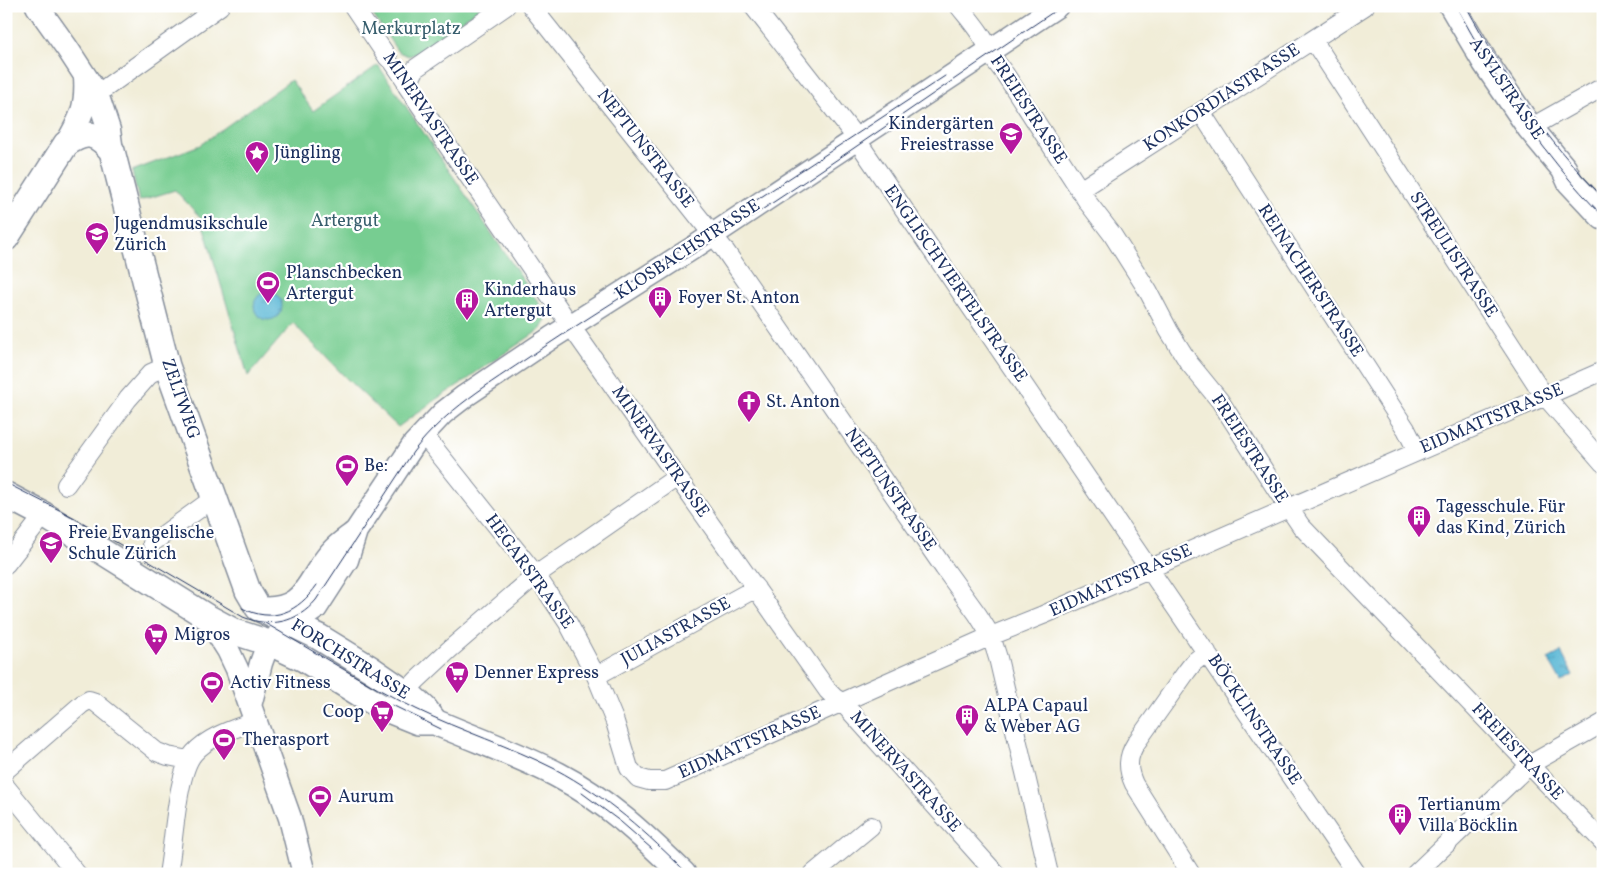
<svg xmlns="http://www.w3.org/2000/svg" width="1609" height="880" font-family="Vollkorn,serif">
<defs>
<pattern id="water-ripples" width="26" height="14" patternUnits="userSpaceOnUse" patternTransform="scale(1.25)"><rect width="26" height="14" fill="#55b5d4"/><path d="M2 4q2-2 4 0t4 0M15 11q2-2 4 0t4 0" fill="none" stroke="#4694af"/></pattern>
</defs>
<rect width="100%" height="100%" fill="#fff"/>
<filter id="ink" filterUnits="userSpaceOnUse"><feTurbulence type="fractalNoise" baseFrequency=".02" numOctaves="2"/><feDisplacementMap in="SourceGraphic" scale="10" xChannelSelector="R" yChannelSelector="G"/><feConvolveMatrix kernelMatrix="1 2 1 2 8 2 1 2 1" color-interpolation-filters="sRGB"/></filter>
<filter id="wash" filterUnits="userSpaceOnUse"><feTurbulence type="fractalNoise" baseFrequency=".0096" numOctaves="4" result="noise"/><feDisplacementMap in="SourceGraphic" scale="20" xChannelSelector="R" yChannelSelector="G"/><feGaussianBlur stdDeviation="1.12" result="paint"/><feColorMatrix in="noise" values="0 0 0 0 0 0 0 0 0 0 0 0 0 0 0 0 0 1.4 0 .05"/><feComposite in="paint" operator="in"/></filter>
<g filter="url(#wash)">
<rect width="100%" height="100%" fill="#f1edd8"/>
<path fill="#77cd91" stroke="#497e78" d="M367 6H483L417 53 409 56 398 52Z
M378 65 544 311 546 319 541 329 475 373 471 377 438 398 398 427 347 379 293 323 248 376 201 218 175 190 139 201 132 171 200 145 291 80 313 111Z"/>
<path fill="url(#water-ripples)" stroke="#387299" d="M254 306a14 14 0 1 1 28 0a14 14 0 1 1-28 0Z
M1561 652 1573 675 1561 682 1548 659Z"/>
</g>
<g filter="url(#ink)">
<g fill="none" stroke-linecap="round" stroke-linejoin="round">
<g stroke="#868e9b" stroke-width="16">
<path id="pedestrian" d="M388 58 407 86"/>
</g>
<g stroke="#868e9b" stroke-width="20">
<path id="minor" d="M353 6 388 58
M506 6 416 68 407 86 570 325 828 691 835 698 842 702 996 874
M531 6 724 249 944 568 978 615 991 636 998 658 1049 874
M753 6 850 130 1357 874
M959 6C968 18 988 40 990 54L1005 74 1089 204 1112 234 1148 291 1169 331 1189 363 1220 401 1276 489 1301 526 1603 842
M1313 40 1537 385 1545 396 1603 463
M97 94 220 6
M1201 112 1406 429 1417 451
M1530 128 1603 87
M1080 190 1365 6
M423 434 536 575 568 623 596 676 615 722 629 768 638 778 649 781H665L991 636 1043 615 1603 371
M66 485 128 399 151 373 167 366
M152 543 214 498
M6 564 44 515
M596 676 756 588
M405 693 417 680 449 650 536 575 677 477
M6 770 82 704 89 700 95 702 157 752 168 756 188 760
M6 787 77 874
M168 874C174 845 176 773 194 753 209 736 234 729 255 721
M813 874 871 826
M1191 874 1134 784C1127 769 1127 757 1136 743L1187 671 1194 662 1207 652
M1415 874 1529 765 1603 723"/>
</g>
<g stroke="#868e9b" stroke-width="25">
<path id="tertiary" d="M37 6 67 48 97 94 109 130 112 151
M66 144C81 119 87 106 85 77
M258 608C307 613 306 579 332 551 339 543 349 537 356 531
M207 617 228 650 237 669 290 818 304 874
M250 706 261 663 265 652 279 634 316 608 347 560 356 531 414 444 443 413 465 396 551 338 696 246 1057 6"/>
</g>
<g stroke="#868e9b" stroke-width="28">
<path id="secondary" d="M1452 6 1485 62 1530 128 1564 169 1570 182 1603 217
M6 238 66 144C86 130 96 132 112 151L167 366 248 591 258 608 319 637 371 669 413 698 424 708 435 722
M6 495 44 515 207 617 235 632 272 644 304 659 381 707 418 722H435C476 740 518 754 558 775 606 800 644 836 683 874"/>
</g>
<use href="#pedestrian" stroke="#fff" stroke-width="14"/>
<use href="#minor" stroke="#fff" stroke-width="18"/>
<use href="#tertiary" stroke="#fff" stroke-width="22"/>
<use href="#secondary" stroke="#fff" stroke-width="25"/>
<path stroke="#1b2f5e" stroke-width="1" d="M1456 6C1499 84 1540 153 1603 216
M1466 6C1506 79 1544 139 1603 197
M615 293 945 76
M6 483 75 518 243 617C270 628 297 623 316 600L413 452C445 410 489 384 532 355 559 337 585 320 612 303 646 281 682 261 717 239 834 164 947 83 1062 6
M242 608C273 624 298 612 317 585
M265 623C315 652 364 683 416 709 461 731 510 746 555 769 606 796 647 833 688 874
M392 705 441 729
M582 793 621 822 652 849"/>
</g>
</g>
<defs>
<g id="school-pin" transform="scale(1.25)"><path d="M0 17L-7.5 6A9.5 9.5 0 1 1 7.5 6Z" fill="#b5179e" stroke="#fff"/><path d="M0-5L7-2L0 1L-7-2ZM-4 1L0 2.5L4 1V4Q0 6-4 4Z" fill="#fff"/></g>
<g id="sight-pin" transform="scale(1.25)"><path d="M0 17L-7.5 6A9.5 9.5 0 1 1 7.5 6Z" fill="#b5179e" stroke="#fff"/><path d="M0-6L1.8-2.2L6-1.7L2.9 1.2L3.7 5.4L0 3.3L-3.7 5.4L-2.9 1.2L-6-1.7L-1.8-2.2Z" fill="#fff"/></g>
<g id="stadium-pin" transform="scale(1.25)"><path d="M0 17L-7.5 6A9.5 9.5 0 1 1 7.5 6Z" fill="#b5179e" stroke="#fff"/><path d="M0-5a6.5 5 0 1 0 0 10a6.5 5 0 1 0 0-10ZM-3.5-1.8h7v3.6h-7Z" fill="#fff"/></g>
<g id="building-pin" transform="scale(1.25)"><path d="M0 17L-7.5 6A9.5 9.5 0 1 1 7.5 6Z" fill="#b5179e" stroke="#fff"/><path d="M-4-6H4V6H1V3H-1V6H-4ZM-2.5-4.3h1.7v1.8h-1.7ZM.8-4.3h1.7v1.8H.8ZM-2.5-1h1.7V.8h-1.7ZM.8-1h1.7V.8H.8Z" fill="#fff"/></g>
<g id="church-pin" transform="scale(1.25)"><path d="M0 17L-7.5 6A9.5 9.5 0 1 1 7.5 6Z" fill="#b5179e" stroke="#fff"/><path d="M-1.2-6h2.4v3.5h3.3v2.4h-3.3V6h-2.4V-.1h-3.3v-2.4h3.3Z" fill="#fff"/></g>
<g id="supermarket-pin" transform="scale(1.25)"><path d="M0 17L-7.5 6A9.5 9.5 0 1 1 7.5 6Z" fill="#b5179e" stroke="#fff"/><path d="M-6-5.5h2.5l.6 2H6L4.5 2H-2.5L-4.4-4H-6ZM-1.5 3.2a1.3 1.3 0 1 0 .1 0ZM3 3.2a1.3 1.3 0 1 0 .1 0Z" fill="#fff"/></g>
</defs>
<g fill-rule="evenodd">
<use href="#school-pin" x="1011" y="134"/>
<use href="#sight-pin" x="257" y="153"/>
<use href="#school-pin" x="97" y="234"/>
<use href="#stadium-pin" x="268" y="283"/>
<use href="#building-pin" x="660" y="298"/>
<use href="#building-pin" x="467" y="300"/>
<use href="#church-pin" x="749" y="402"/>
<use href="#stadium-pin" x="347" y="466"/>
<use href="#building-pin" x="1419" y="517"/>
<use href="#school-pin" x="51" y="543"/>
<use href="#supermarket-pin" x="156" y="635"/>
<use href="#supermarket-pin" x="457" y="673"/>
<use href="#stadium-pin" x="212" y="683"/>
<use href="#supermarket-pin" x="382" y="712"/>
<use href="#building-pin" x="967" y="716"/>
<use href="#stadium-pin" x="224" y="740"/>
<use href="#stadium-pin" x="320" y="797"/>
<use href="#building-pin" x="1400" y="815"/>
</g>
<g text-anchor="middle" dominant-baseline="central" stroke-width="4.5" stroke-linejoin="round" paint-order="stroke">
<g font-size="18" fill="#375e6d" stroke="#fff">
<text x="411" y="29">Merkurplatz</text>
<text x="345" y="221">Artergut</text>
</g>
<g font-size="18" fill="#1b2f5e" stroke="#fff">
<text transform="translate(1506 89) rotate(56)">ASYLSTRASSE</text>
<text transform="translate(1222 98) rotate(-33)">KONKORDIASTRASSE</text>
<text transform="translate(1028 110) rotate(57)">FREIESTRASSE</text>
<text transform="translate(430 119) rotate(56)">MINERVASTRASSE</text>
<text transform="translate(645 149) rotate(52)">NEPTUNSTRASSE</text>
<text transform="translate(688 250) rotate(-33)">KLOSBACHSTRASSE</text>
<text transform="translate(1453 255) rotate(57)">STREULISTRASSE</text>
<text transform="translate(1310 281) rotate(57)">REINACHERSTRASSE</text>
<text transform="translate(955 284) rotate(55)">ENGLISCHVIERTELSTRASSE</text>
<text transform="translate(180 399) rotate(71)">ZELTWEG</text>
<text transform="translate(1492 419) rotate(-23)">EIDMATTSTRASSE</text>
<text transform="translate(1249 449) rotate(57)">FREIESTRASSE</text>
<text transform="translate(660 452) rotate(55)">MINERVASTRASSE</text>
<text transform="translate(890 490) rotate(55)">NEPTUNSTRASSE</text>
<text transform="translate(529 572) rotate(54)">HEGARSTRASSE</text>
<text transform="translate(1121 581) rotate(-24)">EIDMATTSTRASSE</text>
<text transform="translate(676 632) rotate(-29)">JULIASTRASSE</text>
<text transform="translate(350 660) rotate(32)">FORCHSTRASSE</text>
<text transform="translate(1254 720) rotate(56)">BÖCKLINSTRASSE</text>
<text transform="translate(750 743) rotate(-24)">EIDMATTSTRASSE</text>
<text transform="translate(1517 752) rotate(47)">FREIESTRASSE</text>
<text transform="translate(905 772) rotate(48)">MINERVASTRASSE</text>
</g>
<g font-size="18" fill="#1b2f5e" stroke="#fff" text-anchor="start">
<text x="994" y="124" text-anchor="end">Kindergärten<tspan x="994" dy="21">Freiestrasse</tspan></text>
<text x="274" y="153">Jüngling</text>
<text x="114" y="224">Jugendmusikschule<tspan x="114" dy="21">Zürich</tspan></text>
<text x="286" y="273">Planschbecken<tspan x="286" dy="21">Artergut</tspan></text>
<text x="484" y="290">Kinderhaus<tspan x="484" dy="21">Artergut</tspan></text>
<text x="678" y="298">Foyer St. Anton</text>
<text x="766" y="402">St. Anton</text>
<text x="364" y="466">Be:</text>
<text x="1436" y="507">Tagesschule. Für<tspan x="1436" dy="21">das Kind, Zürich</tspan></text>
<text x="68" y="533">Freie Evangelische<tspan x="68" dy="21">Schule Zürich</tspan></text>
<text x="174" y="635">Migros</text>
<text x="474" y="673">Denner Express</text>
<text x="230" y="683">Activ Fitness</text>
<text x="984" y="706">ALPA Capaul<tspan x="984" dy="21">&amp; Weber AG</tspan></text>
<text x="364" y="712" text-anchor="end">Coop</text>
<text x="242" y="740">Therasport</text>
<text x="338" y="797">Aurum</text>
<text x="1418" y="805">Tertianum<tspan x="1418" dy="21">Villa Böcklin</tspan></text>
</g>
</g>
<rect width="1609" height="880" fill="none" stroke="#fff" stroke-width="25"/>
</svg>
